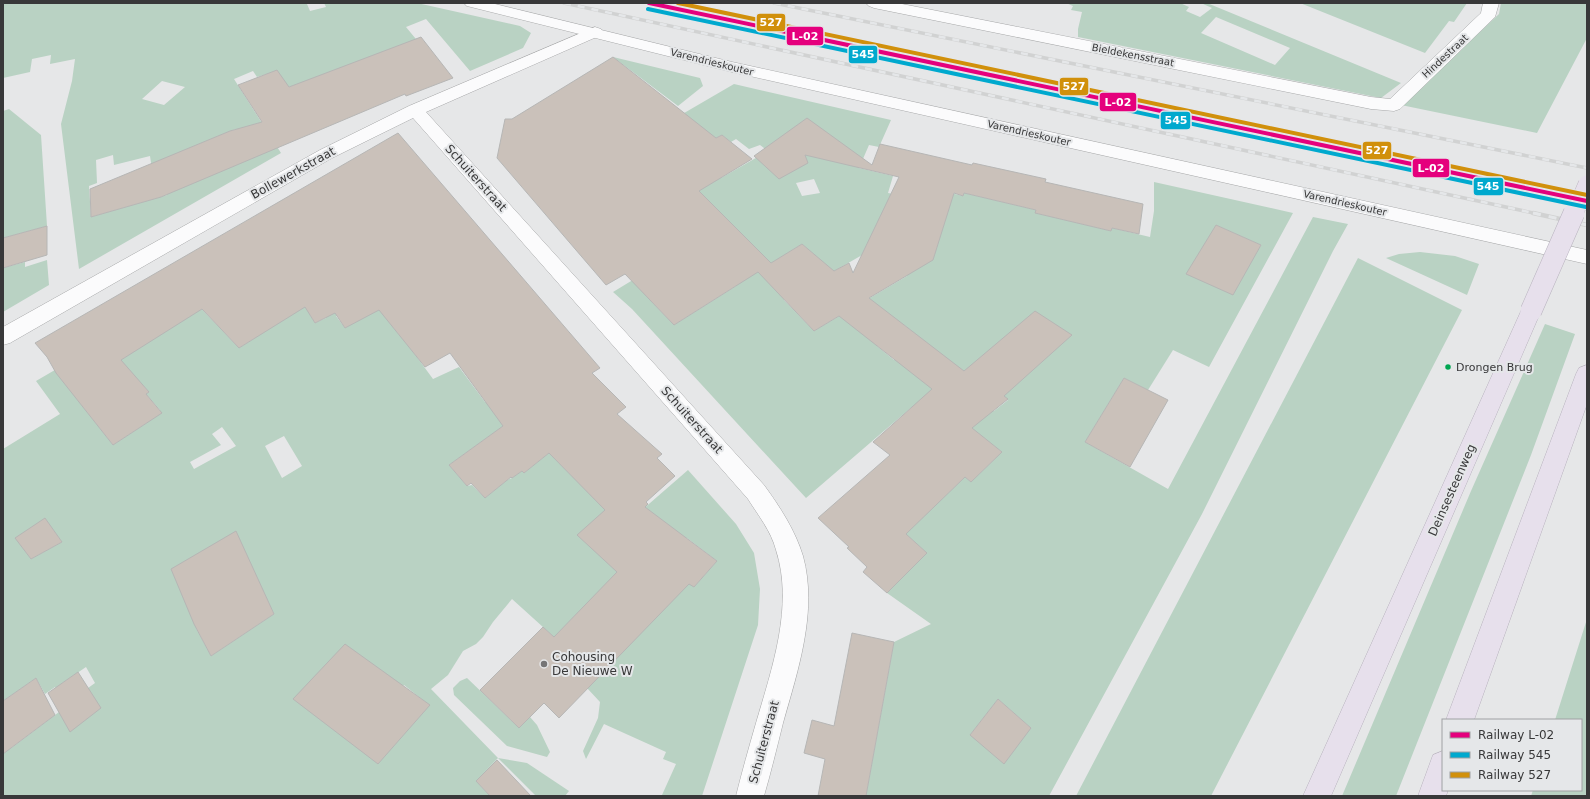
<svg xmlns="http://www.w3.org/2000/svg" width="1590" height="799" font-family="'DejaVu Sans',sans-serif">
<rect width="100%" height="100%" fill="#e6e7e8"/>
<path fill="#b9d2c3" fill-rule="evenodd" d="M3 3H310L307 4 310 11 326 7 324 3H417L520 26 531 33 523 48 470 71 426 19 406 27 425 50 292 86 288 87 267 74 257 77 253 71 234 79 281 153 79 269 61 124 72 81 75 59 50 64 51 55 32 59 30 72 3 78ZM162 81 185 87 164 105 142 99ZM236 129 246 143 190 148ZM113 155 114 165 150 156 154 183 164 180 167 195 91 217 89 186 97 183 96 160Z
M1066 3H1180L1189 7 1186 11 1200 17 1212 8 1201 3H1207L1401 83 1381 98 1078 37V29L1082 12 1071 10 1073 6ZM1216 17 1290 48 1275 65 1201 33Z
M1300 3H1467L1454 22 1449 21 1425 53Z
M1501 3H1587V38L1537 133 1401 105 1499 14Z
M613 57 700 78 703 86 678 106Z
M734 84 891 120 879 147 869 145 859 168 893 176 888 193 904 196 909 183 963 196 964 193 1036 210V213L1111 231 1112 228 1150 237 1154 211V182L1293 213 1209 367 1173 350 1148 390 1124 378 1085 442 1168 489 1313 217 1348 224 1333 251 1202 514 1049 796H866L894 642 931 624 887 593 927 553 899 528 931 509 965 477 971 482 1002 452 975 431 913 406 806 498 632 309 613 292 646 272 679 116ZM722 135 731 142 736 139 749 149 760 145 768 151 721 178 709 169 704 144ZM814 179 820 193 802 196 796 183ZM1216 225 1261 245 1247 268ZM802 244 813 254 780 258ZM876 247 907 276 814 331 784 300ZM723 273 736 286 674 325 646 296 666 284ZM903 324 920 338 894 360 877 346ZM955 380 984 381 1008 400 994 411ZM998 699 1031 728 970 735Z
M9 109 41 135 47 226 3 238V111Z
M371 192 352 230 354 233 349 236 352 241 385 226 400 245 426 232 434 241 314 301 320 310 310 315 315 323 326 318 324 314 381 284 393 303 433 282 456 312 485 296 492 304 411 349 433 379 459 367 485 402 492 398 513 419 449 465 467 486 472 485 485 498 507 480 512 478 522 471 524 473 549 453 571 475 578 470 593 484 598 480 619 500 578 535 585 542 594 534 597 536 611 524 619 530 688 470 736 524 754 553 760 589 758 625 702 796 662 795 676 764 663 759 666 752 604 724 586 759 583 751 598 718 600 702 587 688 689 583 694 587 717 561 687 538 685 540 666 524 554 637 512 599 493 622 483 637 476 644 463 651 448 675 431 689 498 758 527 763 569 791 565 796H536L498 758 476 781 490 796H3V737L10 749 67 706 55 687 45 694 36 678 3 701V449L60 414 36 381 60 367 66 374 95 357 97 358 115 347 124 358 138 347 170 328 160 317 191 298 239 348 255 338 248 330 266 318 247 298 274 280 281 287 320 262 297 227 274 205 295 193 307 207 324 198 334 210ZM359 239 367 249 339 263 332 253ZM416 303 429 320 400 336 387 319ZM349 309 357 321 345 328 336 316ZM127 368 149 392 146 394 160 410 146 419 148 422 113 445 77 399ZM222 427 236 446 194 469 190 462 221 445 212 434ZM284 436 302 466 282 478 265 446ZM45 519 62 542 31 559 16 538ZM261 588 274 614 211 656 196 628ZM86 667 95 683 70 701 61 684ZM404 685 429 705 378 763 354 744Z
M1420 252 1455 256 1479 264 1467 295 1386 258 1399 254Z
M1358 258 1462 310 1211 796H1076Z
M47 260 49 285 3 312V268L25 262V267Z
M1545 324 1575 334 1531 455 1396 796H1342L1471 491Z
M1587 619V796H1531L1533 790H1581V720H1555Z
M467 678 519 728 530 717 537 725 550 752 547 757 507 746 454 695 453 688 460 681Z"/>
<path fill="#cac1ba" stroke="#b6b6b5" d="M421 37 453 78 406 96 405 94 161 197 91 217 90 189 230 131 262 122 238 85 277 70 289 87Z
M613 57 716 138 722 135 752 159 699 191 771 263 802 244 834 271 849 263 853 273 899 177 805 155 808 163 779 179 754 156 807 118 872 165 880 144 972 165 973 163 1046 179 1045 182 1143 204 1139 234 1112 228 1111 231 1035 213 1036 210 964 193 963 196 954 193 933 260 869 298 964 371 1035 311 1072 335 1004 396 1008 399 972 428 1002 452 971 482 965 477 906 534 927 553 887 593 863 572 867 567 847 548 849 547 818 518 890 455 873 442 932 389 839 316 814 331 758 272 674 325 625 274 606 285 497 158 505 119H512Z
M398 133 600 368 592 373 626 407 617 414 662 454 657 458 675 476 646 502 648 504 645 507 717 561 694 587 689 584 559 718 544 703 519 728 480 690 543 627 554 637 617 572 577 535 605 510 549 453 524 473 522 471 512 478 511 477 485 498 471 483 467 486 449 465 503 426 450 353 425 367 379 310 345 328 335 313 315 323 305 307 239 348 202 309 121 360 149 392 146 394 162 413 113 445 56 373 47 357 35 343Z
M1216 225 1261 245 1233 295 1186 274Z
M47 226V255L3 268V238Z
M1124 378 1168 400 1130 467 1085 442Z
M45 518 62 542 31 559 15 538Z
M236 531 274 614 211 656 194 624 171 569Z
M852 633 894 642 866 796H818L825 759 804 753 812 720 834 726Z
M345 644 430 705 378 764 293 699Z
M78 672 101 708 70 732 48 693Z
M36 678 55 715 3 754V701Z
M998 699 1031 728 1004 764 970 735Z
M497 760 531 796H490L476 781Z"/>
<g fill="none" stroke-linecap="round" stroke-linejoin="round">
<g stroke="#a7a8a9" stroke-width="1">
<path id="street" d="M866 3H897L1371 97 1390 99 1481 13 1483 3H1499L1495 17 1400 109 1394 111 1371 109 874 8 869 6Z
M595 27 601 29 603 32 601 35 426 112 764 485C780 507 795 530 803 556 818 611 798 670 783 723 777 747 771 772 764 796H736C742 772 749 747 756 723 772 668 794 606 776 550 771 531 758 515 748 499L413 118 332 158 10 343 3 345V327L320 150 409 106Z"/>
</g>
<g stroke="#a7a8a9" stroke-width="1">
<path id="secondary" d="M464 3H491L732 62 1587 250V264L732 72 467 6Z"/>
</g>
<g stroke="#b8b2be" stroke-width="1">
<path id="highway" d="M1531 303 1538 305 1541 311 1331 796H1303L1521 311 1524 305Z
M1587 365V404L1474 720H1446L1576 374 1579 368Z
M1443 751V790H1448L1446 796H1418L1433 755Z"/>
</g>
<use href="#street" fill="#fbfbfc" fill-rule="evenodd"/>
<use href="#secondary" fill="#fbfbfc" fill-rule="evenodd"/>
<use href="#highway" fill="#e7e0ec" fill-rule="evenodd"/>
<g stroke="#d1d2d2" stroke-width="3.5">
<path id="rail-far1" d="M564 3 1538 214
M774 3 1587 168"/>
</g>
<g stroke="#d1d2d2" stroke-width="4.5">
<path id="rail" d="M1533 213 1587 225"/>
</g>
<use href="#rail-far1" stroke="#e5e7e9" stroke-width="2.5" stroke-dasharray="7" stroke-linecap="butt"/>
<use href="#rail" stroke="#e5e7e9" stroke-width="3" stroke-dasharray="8" stroke-linecap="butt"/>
<g stroke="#b8b2be" stroke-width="18" stroke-linecap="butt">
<path id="highway-bridge-far1" d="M1574 214 1587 184"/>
</g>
<g stroke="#b8b2be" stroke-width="22" stroke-linecap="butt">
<path id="highway-bridge" d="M1531 311 1574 213"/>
</g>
<use href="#highway-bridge-far1" stroke="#e7e0ec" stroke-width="17"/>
<use href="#highway-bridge" stroke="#e7e0ec" stroke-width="21"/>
<g stroke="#e5e7e9" stroke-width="6">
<path id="rail-1" d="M649 3 1587 201"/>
</g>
<g stroke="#e5e7e9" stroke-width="6">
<path id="rail-2" d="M648 9 1586 207"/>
</g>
<g stroke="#e5e7e9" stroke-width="6">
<path id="rail-3" d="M678 3 1587 195"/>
</g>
<use href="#rail-1" stroke="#e5007d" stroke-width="4"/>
<use href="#rail-2" stroke="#00a9ce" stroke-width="4"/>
<use href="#rail-3" stroke="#d1900b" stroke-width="4"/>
</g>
<circle fill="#00a651" stroke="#e5e7e9" stroke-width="1.5" cx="1448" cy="367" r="3.5"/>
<circle fill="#757576" stroke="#e5e7e9" stroke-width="1.5" cx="544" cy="664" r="4"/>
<g text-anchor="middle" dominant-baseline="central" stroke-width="4" stroke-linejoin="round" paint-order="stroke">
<g font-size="10" fill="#383839" stroke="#e5e7e9">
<text transform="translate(1133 55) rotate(11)">Bieldekensstraat</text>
<text transform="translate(1445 56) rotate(-43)">Hindestraat</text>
<text transform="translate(712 62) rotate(14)">Varendrieskouter</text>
<text transform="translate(1029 133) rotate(13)">Varendrieskouter</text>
<text transform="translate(1345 203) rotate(13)">Varendrieskouter</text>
</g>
<g font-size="11" fill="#383839" stroke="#e5e7e9" text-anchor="start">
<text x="1456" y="367">Drongen Brug</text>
</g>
<g font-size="12" fill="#383839" stroke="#e5e7e9">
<text transform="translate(293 173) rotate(-29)">Bollewerkstraat</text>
<text transform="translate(476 178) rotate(48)">Schuiterstraat</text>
<text transform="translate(692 420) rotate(48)">Schuiterstraat</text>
<text transform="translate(1452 490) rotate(-66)">Deinsesteenweg</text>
<text transform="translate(764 742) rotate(-75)">Schuiterstraat</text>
</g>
<g font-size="12" fill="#383839" stroke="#e5e7e9" text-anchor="start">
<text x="552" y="657">Cohousing<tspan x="552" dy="14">De Nieuwe W</tspan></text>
</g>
</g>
<g stroke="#e5e7e9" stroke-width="1.5">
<rect x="756" y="13" width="30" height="19" rx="4" fill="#d1900b"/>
<rect x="786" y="26" width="38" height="20" rx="4" fill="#e5007d"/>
<rect x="848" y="45" width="30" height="19" rx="4" fill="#00a9ce"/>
<rect x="1059" y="77" width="30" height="19" rx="4" fill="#d1900b"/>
<rect x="1099" y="92" width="38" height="20" rx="4" fill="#e5007d"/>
<rect x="1160" y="111" width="31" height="19" rx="4" fill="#00a9ce"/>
<rect x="1362" y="141" width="30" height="19" rx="4" fill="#d1900b"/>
<rect x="1412" y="158" width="38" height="20" rx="4" fill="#e5007d"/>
<rect x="1473" y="177" width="31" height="19" rx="4" fill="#00a9ce"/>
</g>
<g font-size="11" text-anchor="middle" font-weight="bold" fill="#fff">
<text x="771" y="26">527</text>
<text x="805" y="40">L-02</text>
<text x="863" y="58">545</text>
<text x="1074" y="90">527</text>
<text x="1118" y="106">L-02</text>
<text x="1176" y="124">545</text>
<text x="1377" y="154">527</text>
<text x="1431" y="172">L-02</text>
<text x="1488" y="190">545</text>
</g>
<rect width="1590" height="799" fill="none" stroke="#383839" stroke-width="8"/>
<rect x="1442" y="719" width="140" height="72" fill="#e5e7e9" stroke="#a0a1a3"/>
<rect x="1450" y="732" width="20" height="6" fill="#e5007d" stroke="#a0a1a3"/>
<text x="1478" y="739" font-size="12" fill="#383839">Railway L-02</text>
<rect x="1450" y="752" width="20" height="6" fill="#00a9ce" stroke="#a0a1a3"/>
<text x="1478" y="759" font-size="12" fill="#383839">Railway 545</text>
<rect x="1450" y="772" width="20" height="6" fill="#d1900b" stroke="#a0a1a3"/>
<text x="1478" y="779" font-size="12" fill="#383839">Railway 527</text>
</svg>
